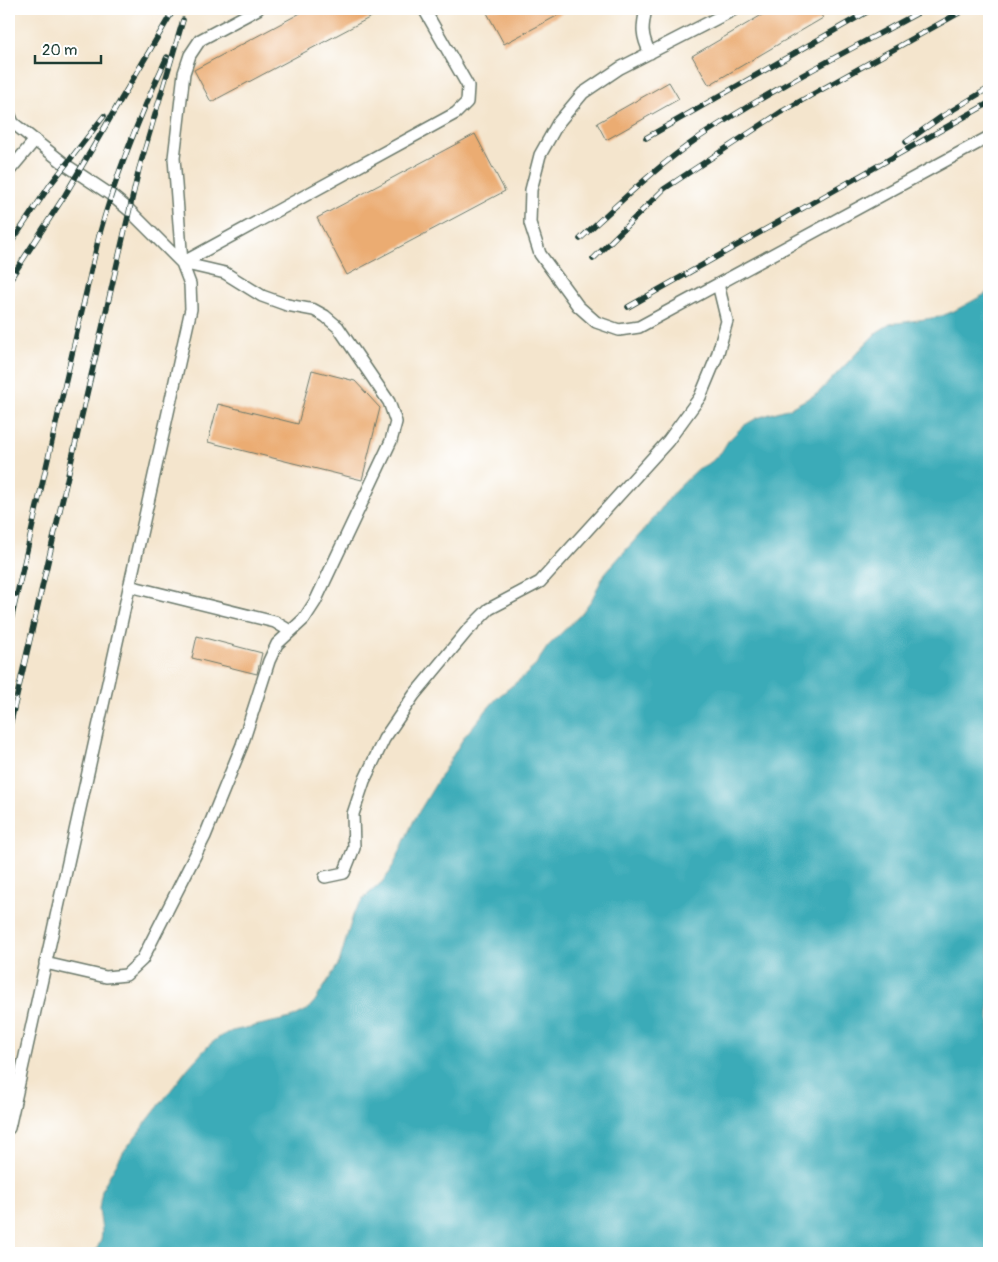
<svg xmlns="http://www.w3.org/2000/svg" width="998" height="1262" font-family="Pangolin,sans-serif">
<rect width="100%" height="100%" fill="#fff"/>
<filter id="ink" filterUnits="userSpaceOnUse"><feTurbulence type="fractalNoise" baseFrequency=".02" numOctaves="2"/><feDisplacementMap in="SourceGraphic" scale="10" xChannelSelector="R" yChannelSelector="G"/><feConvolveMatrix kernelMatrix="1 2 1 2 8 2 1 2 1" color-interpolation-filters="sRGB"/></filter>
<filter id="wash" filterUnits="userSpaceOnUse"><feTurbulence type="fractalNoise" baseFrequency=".0096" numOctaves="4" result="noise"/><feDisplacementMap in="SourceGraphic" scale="20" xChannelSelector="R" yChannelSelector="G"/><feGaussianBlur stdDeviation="1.12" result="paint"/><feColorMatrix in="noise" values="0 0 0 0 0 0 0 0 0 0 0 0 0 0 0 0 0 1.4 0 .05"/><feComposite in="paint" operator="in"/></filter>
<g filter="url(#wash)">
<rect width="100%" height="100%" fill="#f4e5cd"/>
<path fill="#3babb8" stroke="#2d7476" d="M989 292V1253H95L101 1240 102 1231 99 1209 102 1190 108 1178 124 1151 188 1068 209 1045 221 1036 232 1031 291 1018 307 1010 315 1001 339 963 354 912 365 897 382 882 390 872 414 820 464 737 488 708 498 697 524 676 534 667 548 646 581 614 592 599 605 573 643 531 676 490 698 469 711 462 722 451 728 441 743 426 757 418 790 408 818 393 877 332 890 324 939 317 954 311Z"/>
<g id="blocks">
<path fill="#ebac72" d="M308 9H386L211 102 194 70Z
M490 9H570L504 44 486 11Z
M772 9H817L823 18 709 85 692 56Z
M669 82 679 99 606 140 597 123Z
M475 134 505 191 347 275 317 218Z
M312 370 355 381 380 408 362 480 208 442 218 404 298 424Z
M197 636 262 653 257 674 192 658Z"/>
</g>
</g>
<g filter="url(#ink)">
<use href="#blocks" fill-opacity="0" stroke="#6a786a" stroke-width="1"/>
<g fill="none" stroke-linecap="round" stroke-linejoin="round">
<g stroke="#6a786a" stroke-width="14">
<path id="lane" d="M646 9C642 27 641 35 650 53
M735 9 620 68 583 93 558 123 540 155 531 190 530 223 540 254 578 306 596 322 619 330 639 327 989 137
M9 113 13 123 66 165 111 195 129 210 182 263 190 284 191 309 9 1128
M9 171 35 140
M182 263 456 113 467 102 468 86 424 9
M182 263 174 158 184 73 190 55 200 40 258 9
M129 586 275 622 290 631
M325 877 344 873 354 848 353 814 364 781 384 739 414 695 467 631 489 609 540 582 668 441 700 397 717 356 727 321 718 284
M45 963 106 977 126 975 142 960 205 836 242 745 269 661 277 644 304 619 315 602 391 441 396 422 389 402 338 327 325 316 314 310 287 305 262 296 225 273 182 263"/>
</g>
<use href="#lane" stroke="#fff" stroke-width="11"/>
<g stroke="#1f3d34" stroke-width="5.5">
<path id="rail" d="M646 138 872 9
M906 142 941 117 989 88
M580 239C619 203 657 166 701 136 772 89 850 50 925 9
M9 246 50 185 104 116
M593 259 664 189 781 112 966 9
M9 281 65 195 174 9
M628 307 989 103
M9 629 99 236C116 174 140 115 167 57
M9 730 139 169 183 20"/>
</g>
<use href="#rail" stroke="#fff" stroke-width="4" stroke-dasharray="11" stroke-linecap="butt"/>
</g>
</g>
<rect width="998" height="1262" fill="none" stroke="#fff" stroke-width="30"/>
<path d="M35 55v8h66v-8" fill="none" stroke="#1f3d34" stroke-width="2.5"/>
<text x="42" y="55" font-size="15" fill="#1f3d34" stroke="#ffffff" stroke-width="4" paint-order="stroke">20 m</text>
</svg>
